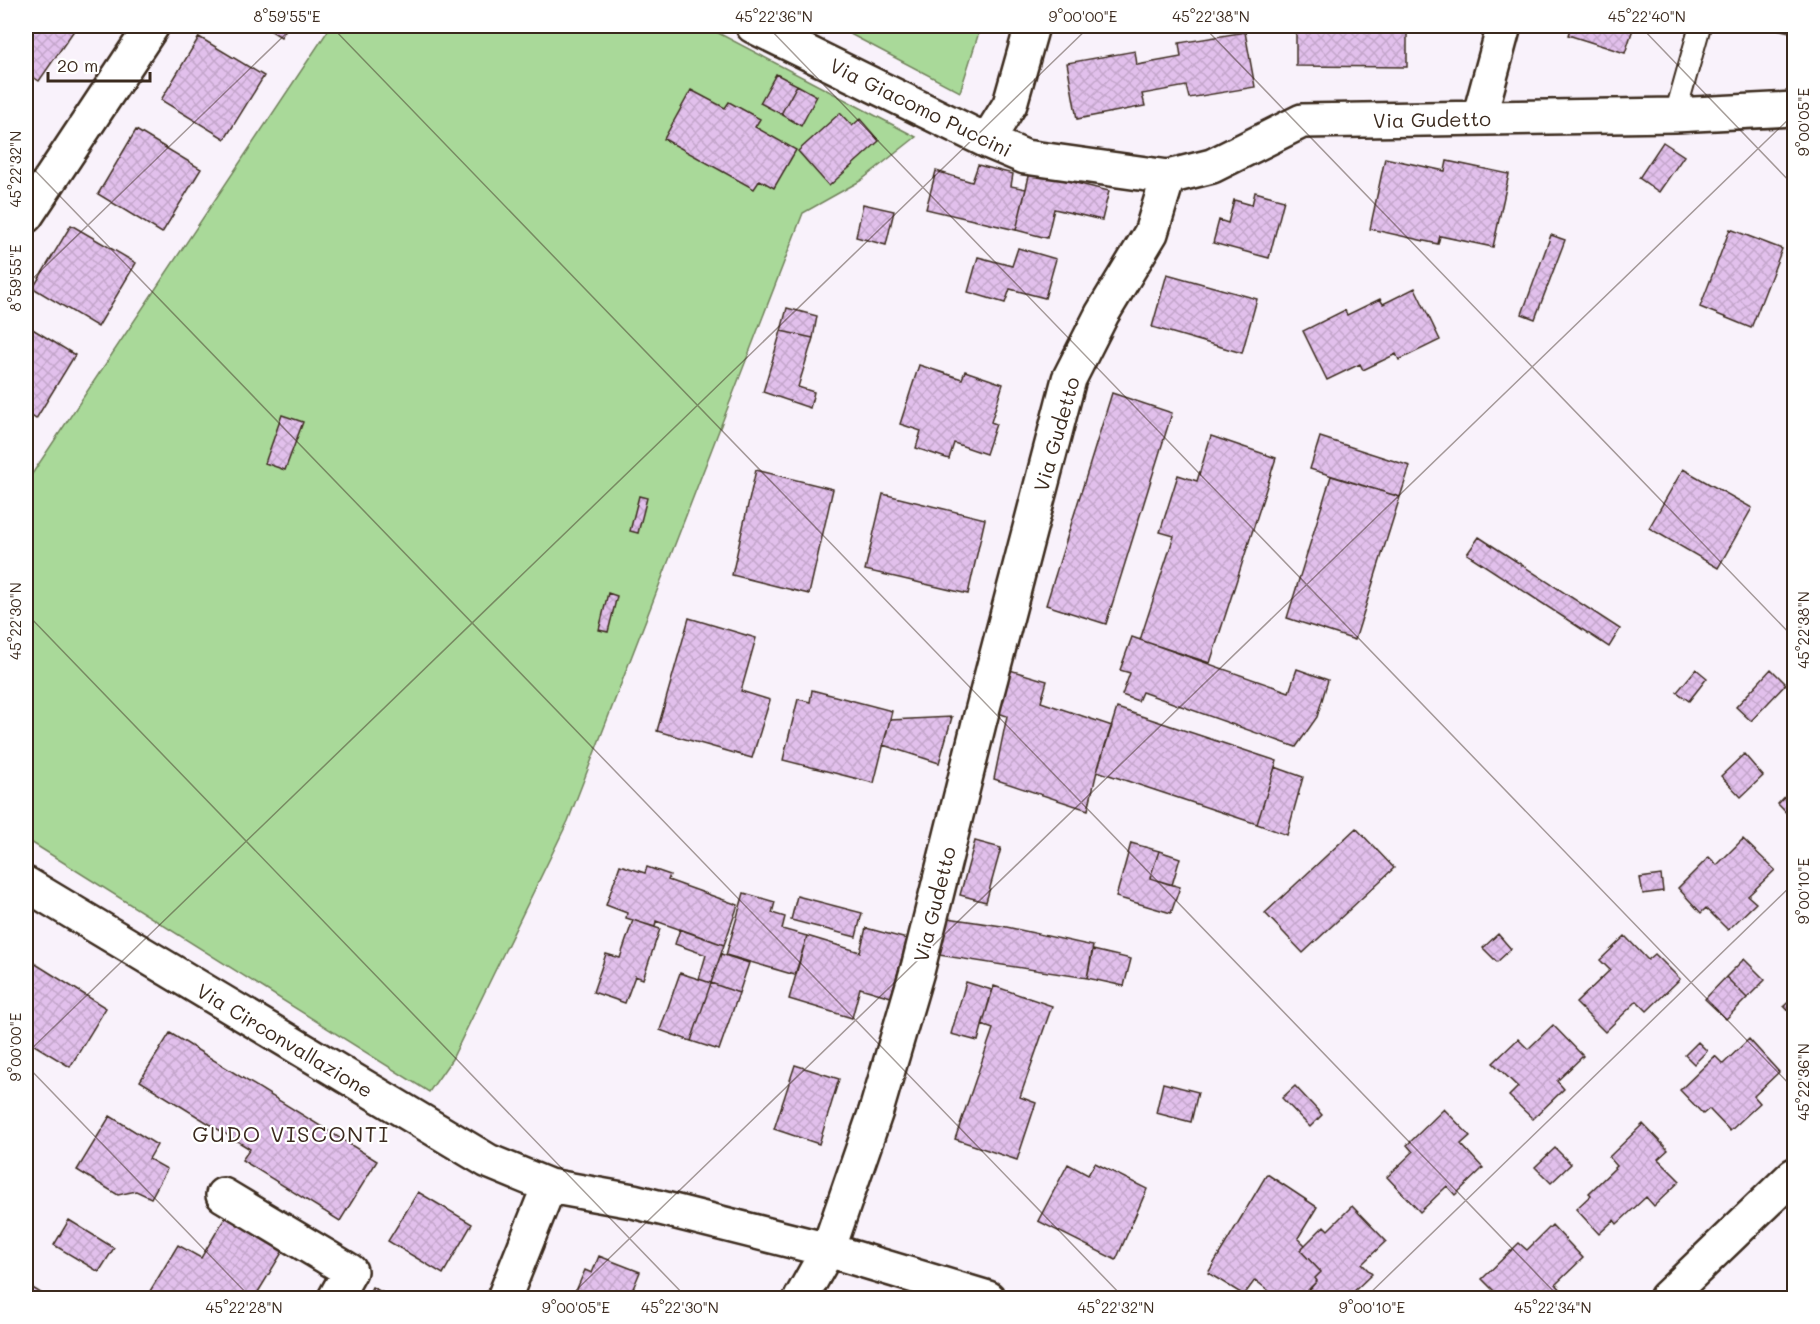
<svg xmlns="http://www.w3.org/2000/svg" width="1820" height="1324" font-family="Mali,sans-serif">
<defs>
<pattern id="building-cross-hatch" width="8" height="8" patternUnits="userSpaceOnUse" patternTransform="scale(1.5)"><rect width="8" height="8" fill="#e2c0ec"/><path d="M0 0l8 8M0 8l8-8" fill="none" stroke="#c3a5ca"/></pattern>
</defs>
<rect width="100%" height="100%" fill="#f9f2fb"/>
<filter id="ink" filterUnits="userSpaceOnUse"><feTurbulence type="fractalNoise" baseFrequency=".0167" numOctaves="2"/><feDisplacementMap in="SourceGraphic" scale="12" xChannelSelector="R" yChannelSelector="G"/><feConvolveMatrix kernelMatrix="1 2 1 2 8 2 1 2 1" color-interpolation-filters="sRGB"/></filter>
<g filter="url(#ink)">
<path fill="#a9d999" stroke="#72825c" stroke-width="1.5" d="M331 26H705L916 137 860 181 803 213 568 821 452 1059 429 1092 26 839V483Z
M835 26H981L960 92Z"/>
<path fill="url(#building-cross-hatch)" stroke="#3b2a1e" stroke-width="1.5" d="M26 26H70L75 29 39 81 26 72Z
M263 26H288L281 37Z
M1296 26H1407V67L1296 66Z
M1571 26H1634L1625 53 1568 35Z
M1763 26H1792L1790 32Z
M1245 32 1255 87 1189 98 1186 86 1142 94 1145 106 1077 119 1067 63 1135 51 1137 65 1181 57 1179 43Z
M199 37 264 76 225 139 161 100Z
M776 74 797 85 781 114 760 103Z
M797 85 817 96 801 126 781 114Z
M691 90 725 108 729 102 760 119 755 127 796 150 774 188 760 180 754 189 664 139Z
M840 113 852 126 860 119 879 141 829 186 798 151Z
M136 130 201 169 162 233 98 194Z
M1663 142 1684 156 1659 192 1639 178Z
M1385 158 1445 171 1447 161 1509 174 1493 247 1440 236 1438 244 1370 229Z
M978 165 1013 174 1011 186 1026 189 1016 230 926 209 936 171 972 182Z
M1030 172 1109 191 1102 220 1054 209 1047 238 1016 230Z
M1255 192 1284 200 1269 258 1213 243 1219 220 1228 223 1234 200 1252 205Z
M863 204 894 211 886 245 856 237Z
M71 225 136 263 98 327 33 288Z
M1730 229 1782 249 1751 328 1700 307Z
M1551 235 1565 240 1535 319 1522 314Z
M1018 248 1056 259 1045 298 1010 289 1005 303 968 292 978 257 1012 266Z
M1167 274 1257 299 1242 353 1152 327Z
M1415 288 1440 340 1399 360 1396 354 1363 370 1360 364 1327 380 1303 331 1345 310 1347 315 1380 299 1383 304Z
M787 308 817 316 813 338 781 331Z
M26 325 75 355 36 419 26 412Z
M781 331 813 338 798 387 814 392 810 408 763 392Z
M919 365 962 379 965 371 1003 384 991 422 996 424 986 454 954 443 949 459 916 448 921 431 900 424Z
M1112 393 1172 413 1106 624 1046 605Z
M282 415 303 422 285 470 265 463Z
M1211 436 1276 458 1210 663 1140 640 1174 536 1160 532 1178 475 1197 481Z
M1320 437 1410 466 1400 497 1310 469Z
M1683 469 1752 508 1718 568 1649 528Z
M756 470 833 489 809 594 732 575Z
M1331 476 1400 497 1355 640 1287 618Z
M883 494 985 519 968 594 865 570Z
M639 496 647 498 638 533 630 531Z
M1479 537 1620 629 1609 647 1467 554Z
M608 593 617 596 608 632 599 630Z
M689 618 756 638 741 691 770 700 752 758 657 731Z
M1132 637 1289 692 1297 669 1328 680 1317 717 1296 747 1142 692 1138 701 1122 695 1130 673 1120 670Z
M1003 668 1047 681 1041 702 1112 726 1097 771 1088 810 994 779 1007 716 992 711Z
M1696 669 1707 678 1689 701 1677 692Z
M1771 669 1786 684 1751 721 1736 707Z
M812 690 892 711 874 783 783 760 798 699 810 702Z
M1117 708 1277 761 1257 824 1097 771Z
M952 717 939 763 883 745 890 720Z
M1744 754 1763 776 1741 797 1721 776Z
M1275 767 1303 777 1287 835 1257 824Z
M1794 787V821L1778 804Z
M1356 828 1394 868 1303 953 1265 913Z
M1743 839 1775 870 1748 896 1756 903 1728 930 1706 908 1701 913 1678 888 1709 857 1717 865Z
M975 841 1001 848 986 902 960 895Z
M1131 843 1159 851 1150 878 1180 887 1171 913 1116 897Z
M1159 851 1180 858 1172 885 1150 878Z
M620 865 645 873 647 867 670 875 668 880 738 905 724 945 656 921 655 927 626 918 627 913 606 905Z
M1661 875 1663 891 1643 894 1640 878Z
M744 893 775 902 772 913 785 917 782 929 807 936 795 975 726 955Z
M797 896 862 913 856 937 791 920Z
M941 917 1002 926 1093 946 1087 978 932 954Z
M633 920 660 929 643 979 635 976 625 1003 593 992 606 954 620 958Z
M866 928 907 939 891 997 860 988 852 1018 789 999 807 936 860 952Z
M680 929 724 945 711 983 699 979 706 955 675 944Z
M1498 934 1511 949 1497 962 1483 948Z
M1625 936 1648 960 1655 954 1680 979 1647 1011 1637 1001 1605 1032 1576 1003 1610 970 1600 960Z
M1093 950 1131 959 1124 986 1087 978Z
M721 954 749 963 739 993 711 983Z
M26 958 106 1008 70 1067 26 1040Z
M1744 959 1765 980 1747 998 1726 977Z
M680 973 711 983 691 1041 660 1030Z
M1726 977 1747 998 1726 1019 1705 999Z
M966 982 992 990 978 1041 951 1034Z
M711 983 739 993 719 1050 691 1041Z
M994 986 1052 1006 1020 1097 1036 1103 1017 1160 955 1139 993 1029 982 1025Z
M1794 997V1017L1784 1006Z
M1553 1025 1583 1056 1557 1081 1564 1089 1533 1119 1509 1096 1518 1087 1493 1063 1518 1039 1528 1049Z
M170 1033 377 1161 340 1221 242 1160 250 1149 140 1081Z
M1749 1039 1779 1072 1754 1096 1760 1103 1730 1131 1709 1109 1703 1114 1680 1090 1715 1056 1723 1064Z
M1698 1042 1707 1051 1694 1064 1685 1055Z
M795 1065 839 1079 819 1144 774 1129Z
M1163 1083 1198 1092 1191 1122 1156 1113Z
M1295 1086 1322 1115 1310 1127 1282 1098Z
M1444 1109 1470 1136 1461 1144 1483 1168 1455 1195 1447 1186 1420 1212 1387 1177 1413 1152 1407 1145Z
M110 1116 157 1145 149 1159 167 1169 151 1198 136 1191 118 1195 77 1170Z
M1643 1124 1668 1150 1658 1159 1680 1181 1654 1206 1646 1197 1617 1224 1614 1220 1599 1234 1576 1209 1591 1195 1589 1193 1617 1166 1609 1157Z
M1555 1148 1571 1164 1551 1183 1535 1167Z
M1095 1163 1147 1189 1116 1260 1038 1221 1068 1164 1088 1175Z
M1267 1174 1317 1207 1298 1238 1305 1245 1300 1250 1321 1272 1315 1278 1317 1281 1300 1298H1278L1255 1280 1244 1295 1208 1273Z
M418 1192 472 1224 443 1274 388 1241Z
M1352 1206 1386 1241 1362 1264 1372 1274 1347 1298H1302L1317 1281 1315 1278 1321 1272 1300 1250 1324 1226 1328 1230Z
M229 1211 286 1246 258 1292 269 1298H151L147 1296 178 1245 201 1258Z
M69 1220 114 1248 99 1272 54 1245Z
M1552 1225 1583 1258 1556 1284 1564 1293 1559 1298H1514L1512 1296 1509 1298H1501L1482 1279 1519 1243 1527 1250Z
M599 1256 640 1272 629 1298H573L585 1270 592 1273Z
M26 1284 49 1298H26Z
M372 1287 393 1298H366Z"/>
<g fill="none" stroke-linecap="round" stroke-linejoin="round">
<g stroke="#3b2a1e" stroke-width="24">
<path id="lane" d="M1675 115 1700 26"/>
</g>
<g stroke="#3b2a1e" stroke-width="38">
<path id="street" d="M753 26 987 141 1025 157 1168 177 1212 166 1302 121 1675 115 1794 109
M1479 118 1504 26
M987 141 1010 104 1032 26
M26 216 152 26
M26 884 488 1161 549 1186 633 1201 828 1250 988 1298
M223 1195 350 1271 335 1298
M504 1298 549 1186
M801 1298 828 1250 876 1111 918 968 979 723 1069 379 1102 314 1151 233 1168 177
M1666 1298 1794 1175"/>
</g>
<use href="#lane" stroke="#fff" stroke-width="20"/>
<use href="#street" stroke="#fff" stroke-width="33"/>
</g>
</g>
<path fill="none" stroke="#3b2a1e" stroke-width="1.5" stroke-opacity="0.45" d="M331 26 1560 1298M767 26 1794 1089M1203 26 1794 638M1640 26 1794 186M26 161 1124 1298M26 285 294 26M26 613 687 1298M26 1054 1090 26M26 1065 251 1298M568 1298 1794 114M1365 1298 1794 883"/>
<g text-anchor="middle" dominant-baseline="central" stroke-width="4.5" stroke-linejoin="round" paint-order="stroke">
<g font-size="20" fill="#3b2a1e" stroke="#fff">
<text transform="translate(921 107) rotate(26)">Via Giacomo Puccini</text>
<text transform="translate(1432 119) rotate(-1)">Via Gudetto</text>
<text transform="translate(1056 434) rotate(-74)">Via Gudetto</text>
<text transform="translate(934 904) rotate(-76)">Via Gudetto</text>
<text transform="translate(285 1040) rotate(31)">Via Circonvallazione</text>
</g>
<g font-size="22" letter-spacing="1.5" fill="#3b2a1e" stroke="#fff">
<text x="291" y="1133">GUDO VISCONTI</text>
</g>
</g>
<rect width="1820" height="1324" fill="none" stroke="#fff" stroke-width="66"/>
<path d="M48 72v9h102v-9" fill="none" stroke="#3b2a1e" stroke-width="3"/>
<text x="57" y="72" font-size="18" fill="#3b2a1e" stroke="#ffffff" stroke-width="4.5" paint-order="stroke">20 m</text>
<rect x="33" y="33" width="1754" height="1258" fill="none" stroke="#3b2a1e" stroke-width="2"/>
<g font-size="15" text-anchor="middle" fill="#3b2a1e">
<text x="287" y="22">8°59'55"E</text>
<text x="774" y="22">45°22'36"N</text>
<text x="1083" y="22">9°00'00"E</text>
<text x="1211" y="22">45°22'38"N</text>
<text x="1647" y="22">45°22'40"N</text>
<text transform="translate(1804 122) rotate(-90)" y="5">9°00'05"E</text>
<text transform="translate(16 169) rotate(-90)" y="5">45°22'32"N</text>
<text transform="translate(16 278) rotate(-90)" y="5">8°59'55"E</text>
<text transform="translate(16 621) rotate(-90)" y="5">45°22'30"N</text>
<text transform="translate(1804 630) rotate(-90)" y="5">45°22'38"N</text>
<text transform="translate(1804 891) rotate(-90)" y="5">9°00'10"E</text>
<text transform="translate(16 1047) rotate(-90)" y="5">9°00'00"E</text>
<text transform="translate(1804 1082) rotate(-90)" y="5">45°22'36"N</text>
<text x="244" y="1313">45°22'28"N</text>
<text x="576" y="1313">9°00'05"E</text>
<text x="680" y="1313">45°22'30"N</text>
<text x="1116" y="1313">45°22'32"N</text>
<text x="1372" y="1313">9°00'10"E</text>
<text x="1553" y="1313">45°22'34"N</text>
</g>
</svg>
